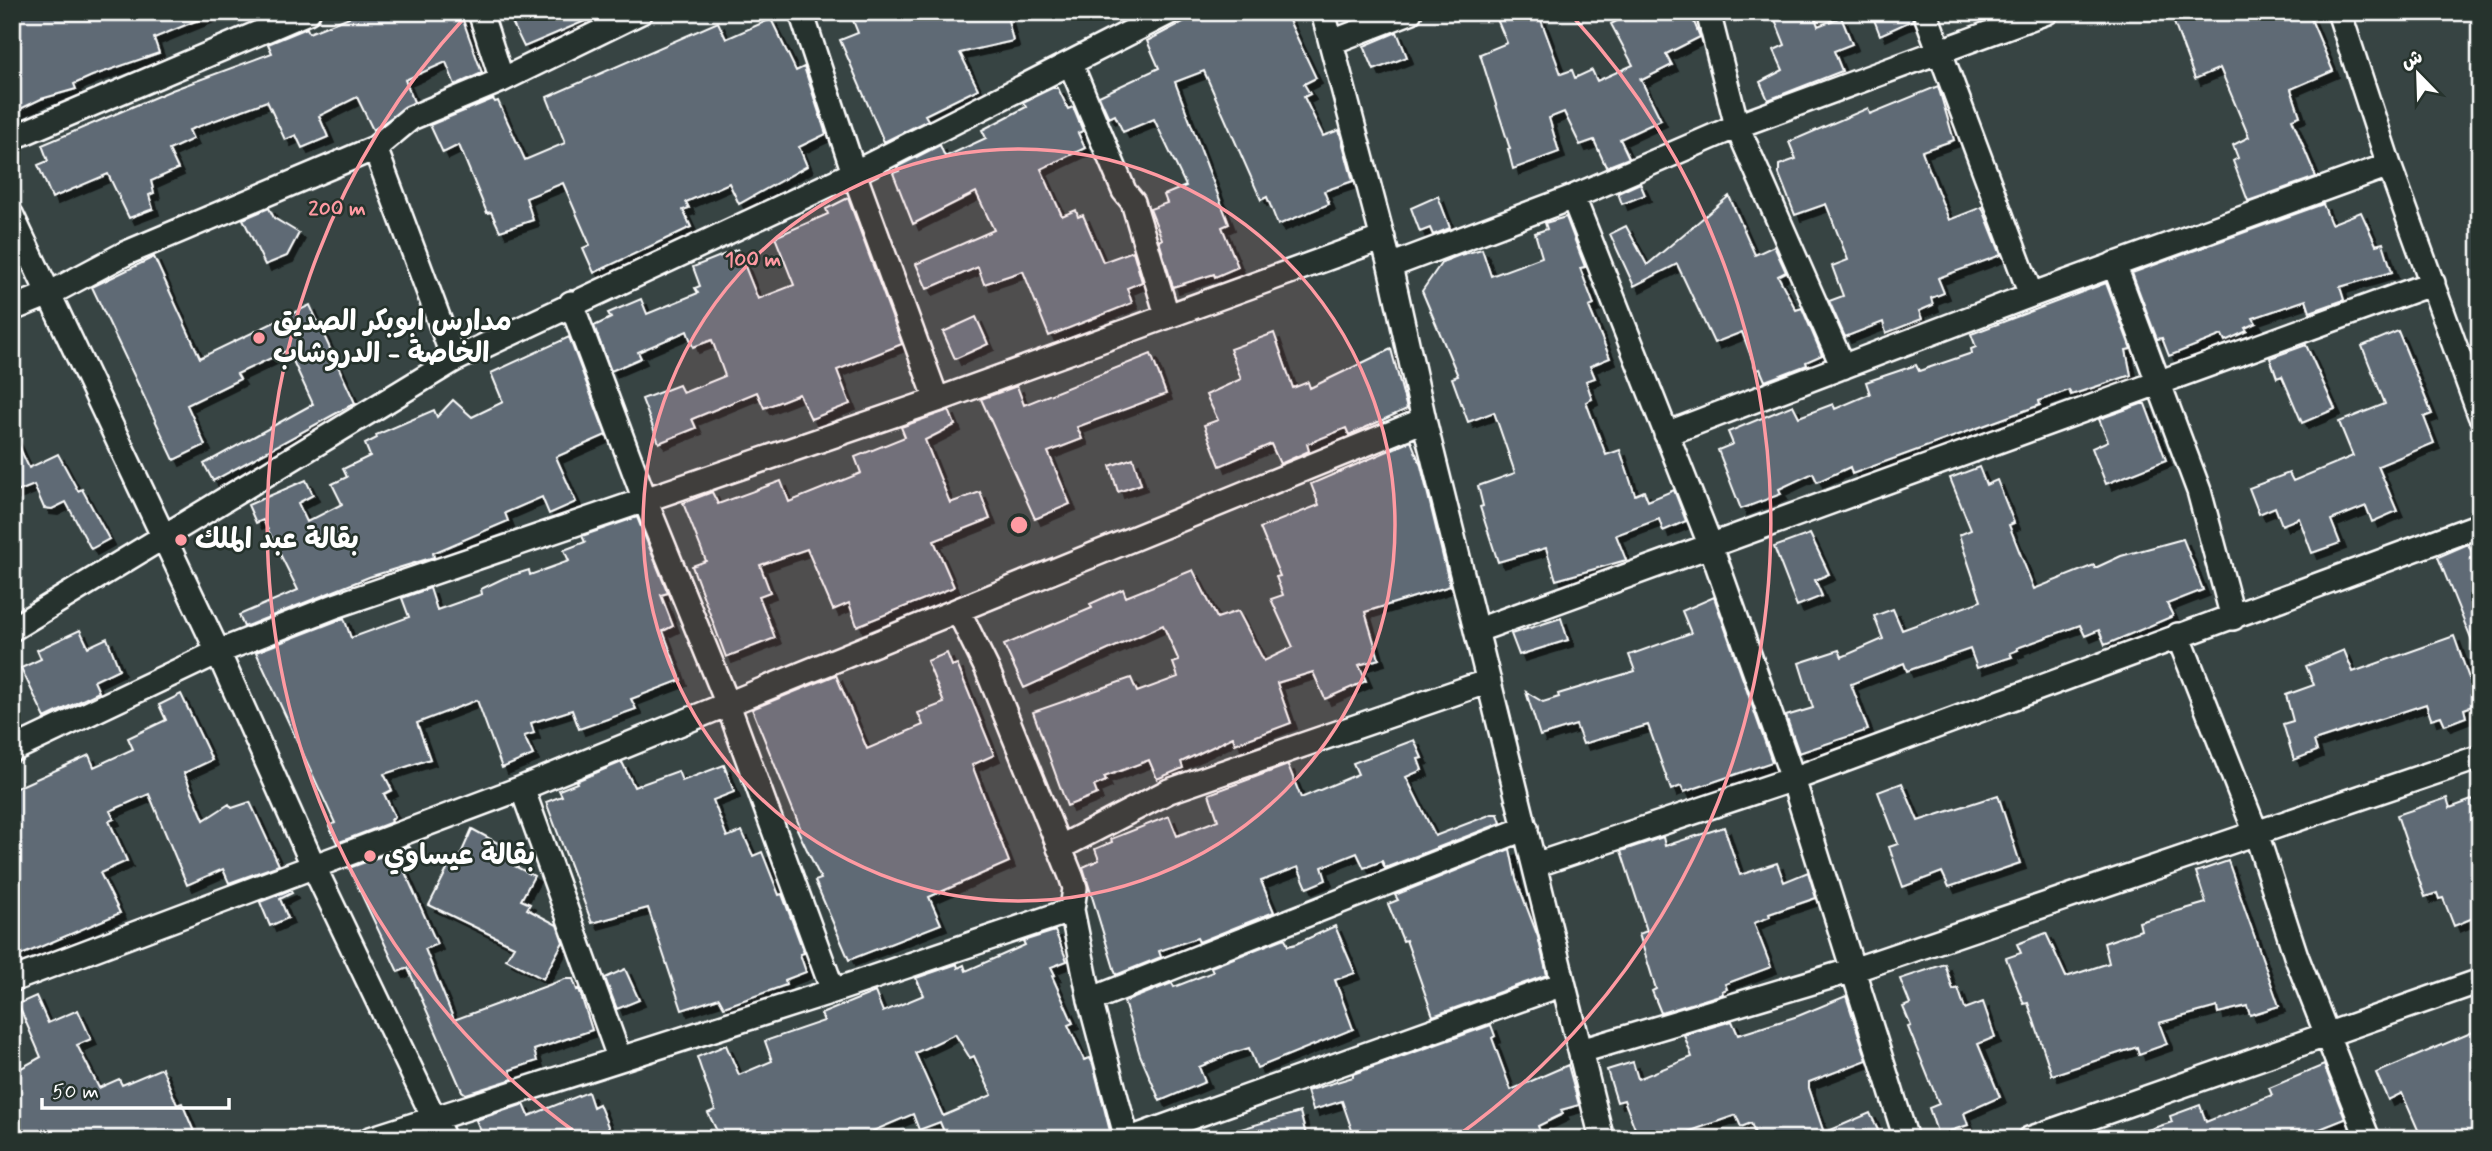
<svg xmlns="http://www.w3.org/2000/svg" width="2492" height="1151" font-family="Mynerve,'Playpen Sans Arabic',sans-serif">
<defs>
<filter id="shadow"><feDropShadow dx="6" dy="6" stdDeviation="0" flood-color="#0009"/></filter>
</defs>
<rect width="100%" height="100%" fill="#374443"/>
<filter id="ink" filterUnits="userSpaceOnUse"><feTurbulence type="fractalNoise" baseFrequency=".0143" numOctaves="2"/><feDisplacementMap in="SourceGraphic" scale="14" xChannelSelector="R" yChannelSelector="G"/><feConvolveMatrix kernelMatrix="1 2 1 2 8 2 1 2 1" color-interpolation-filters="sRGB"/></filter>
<g filter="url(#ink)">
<path fill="#5f6b75" stroke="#fff" stroke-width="2" fill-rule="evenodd" filter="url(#shadow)" d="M29 12H215V13L154 38 159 53 92 76 74 84 76 89 41 99 12 113V20Z
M362 12H460L482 73 455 85 446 62 405 80 414 102 373 130 357 97 319 116 328 137 302 148 296 135 285 140 267 101 189 130 193 139 169 150 178 169 151 181 154 193 149 195 153 209 129 218 108 174 52 198 38 165 48 161 42 145 172 90 272 53 268 44 307 28 309 33Z
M507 12H606L524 47Z
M865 12H1006L1013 41 960 53 978 89 925 115 928 120 884 142 840 40 858 33 852 18Z
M1202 12H1285L1316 78 1304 84 1310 94 1304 97 1323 136 1339 130 1353 181 1324 191 1329 204 1278 225 1267 197 1261 200 1204 71 1175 82 1229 224 1222 227 1238 267 1215 277 1214 274 1173 287 1159 241 1162 239 1150 209 1167 203 1164 195 1186 186 1154 119 1123 132 1115 115 1109 118 1099 96 1159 68 1147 41Z
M1494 12H1538L1561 74 1572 70 1575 78 1592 70 1597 81 1633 65 1611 24 1633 12H1638L1642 20 1660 12H1690L1700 37 1666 54 1672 65 1642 80 1640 78 1661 120 1620 139 1629 158 1606 167 1594 140 1580 145 1564 112 1549 118 1559 152 1513 169 1508 149H1510L1480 54 1507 43Z
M1772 12H1813L1818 26 1841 17 1852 44 1834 51 1842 71 1768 100 1760 82 1783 70 1774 50 1785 45Z
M1884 12H1911L1913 20 1880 35 1873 17Z
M2170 12H2308L2333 71 2291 89 2300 116 2292 119 2316 177 2248 201 2233 161 2238 158 2233 145 2249 137 2220 68 2195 79Z
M771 19 796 71 804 67 826 134 799 147 807 166 739 204 729 183 686 202 689 208 683 210 691 227 594 273 583 248 590 245 563 183 526 198 533 220 500 231 491 212 487 213 459 145 443 153 430 125 493 99 495 102 498 101 525 160 565 143 547 97 718 22 726 39Z
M1397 32 1407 57 1374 70 1364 46Z
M1938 86 1954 140 1922 151 1949 220 1982 207 2001 255 1938 278 1944 293 1931 298 1933 305 1919 311 1922 319 1886 333 1883 322 1845 337 1829 301 1843 296 1832 266 1848 260 1826 204 1795 215 1779 174V165L1796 159 1789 142 1868 108 1870 114Z
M1052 88H1058L1068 109 1073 107 1083 131 1078 133 1085 148 1041 169 1062 216 1076 210 1078 217 1083 215 1103 262 1133 251 1142 282 1127 288 1132 303 1049 336 1023 271 984 284 978 267 927 289 916 264 994 230 976 192 913 224 893 173 899 171 897 167 940 145 945 157 986 138 982 130 1026 107 1023 102Z
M1640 183 1645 195 1622 204 1618 193Z
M1438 196 1450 228 1433 235 1430 228 1420 232 1411 208Z
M1729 196 1755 255 1774 246 1786 272 1778 276 1796 310 1802 308 1822 355 1806 362 1807 365 1765 381 1760 369 1756 370 1742 332 1714 343 1677 264 1634 286 1610 234 1626 226 1647 265Z
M848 198 902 344 837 370 850 404 811 419 799 394 764 408 757 392 692 419 696 428 659 443 642 399 679 385 683 393 725 376 712 340 693 347 687 331 638 352 641 358 611 371 594 326 611 318 608 313 641 299 647 314 698 293 695 288 700 286 693 267 738 249 758 299 794 285 775 237 828 214 826 209Z
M2323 204 2331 224 2361 212 2376 245 2383 243 2392 272 2340 287 2344 300 2310 312 2306 300 2253 318 2256 323 2245 328 2247 331 2225 341 2222 335 2169 356 2162 338 2157 339 2132 273Z
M269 208 274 218 299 233 287 256 265 265 243 219Z
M1566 217 1585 267 1580 268 1594 305 1589 307 1610 358 1590 366 1595 378 1586 381 1592 399 1586 402 1606 455 1620 450 1635 495 1644 491 1648 501 1674 490 1686 521 1663 531 1659 519 1616 535 1626 560 1556 580 1546 548 1498 562 1480 507 1483 506 1478 486 1515 473 1494 412 1468 422 1452 378 1458 376 1422 291 1442 262 1460 255 1482 249 1491 276 1542 257 1535 233 1547 229 1545 223Z
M154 257 200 358 310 305 355 403 213 481 204 464 313 404 288 350 237 374 240 379 187 405 205 445 174 460 92 287Z
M2106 283 2131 349 2126 350 2131 375 2071 395 2069 390 2039 401 2040 405 1852 474 1850 467 1817 482 1813 473 1779 489 1781 494 1741 509 1718 450 1733 444 1728 432 1793 405 1799 417 1833 404 1835 409 1870 394 1866 382 1916 365 1919 371 1972 353 1971 349 1976 347 1971 334Z
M976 317 988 344 955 359 943 332Z
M2398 331 2432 414 2424 417 2434 443 2378 466 2397 511 2372 522 2366 506 2331 520 2340 543 2312 553 2299 518 2282 525 2275 507 2259 514 2249 488 2289 473 2293 481 2353 456 2339 422 2385 404 2362 346Z
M1274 333 1293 388 1308 382 1310 388 1391 349 1407 409 1349 435 1346 428 1307 444 1309 451 1280 464 1271 444 1220 466 1204 425 1218 420 1206 395 1241 379 1230 349Z
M569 337 606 435 556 457 576 502 549 514 542 497 505 513 508 521 433 553 434 557 369 577 244 627 239 615 298 590 263 520 256 523 248 505 306 480 313 495 298 503 307 522 342 504 332 484 347 477 343 469 370 456 365 444 377 438 376 435 434 410 437 417 453 400 472 417 503 402 491 373Z
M2306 345 2335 409 2302 423 2282 376 2277 378 2270 358Z
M1151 354 1166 394 1077 427 1082 439 1048 452 1070 504 1035 519 981 399 1017 386 1024 405Z
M2141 404H2145L2166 460 2106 484 2092 448 2108 441 2099 419Z
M949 410 955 425 925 440 950 503 980 492 990 519 934 541 954 587 857 626 849 603 833 610 807 549 760 565 770 592 759 596 775 638 726 657 692 566 706 561 683 503 712 492 718 504 781 481 789 502 861 473 855 457 905 437 901 427Z
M12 431 29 468 58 454 78 491 82 489 109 539 91 549 66 502 52 509 44 508 34 485 12 494Z
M1411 441 1421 466 1450 586 1365 612 1379 659 1359 665 1366 681 1325 699 1313 672 1277 683 1291 723 1235 744 1233 737 1181 762 1183 768 1157 779 1149 760 1104 777 1106 781 1094 786 1097 794 1067 806 1033 712 1131 678 1137 692 1178 677 1173 663 1179 661 1163 625 1024 688 1004 645 1092 608 1090 604 1123 589 1126 597 1193 570 1217 618 1238 611 1264 661 1293 647 1271 599 1283 595 1276 577 1280 576 1260 528 1319 505 1311 484Z
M1133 458 1141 484 1118 492 1110 466Z
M1979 467 1986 485 1997 480 2014 523 2009 525 2034 589 2094 565 2095 568 2121 556 2183 539 2203 590 2167 604 2173 616 2105 645 2099 630 2085 636 2080 625 2017 648 2018 650 2010 653 2012 657 1977 668 1970 649 1907 671 1904 663 1851 684 1868 730 1799 753 1786 716 1813 708 1799 663 1839 650 1842 657 1883 639 1874 616 1893 609 1902 630 1981 601 1959 535 1971 530 1950 478Z
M637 517 668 593 661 595 673 626 663 631 681 680 631 699 636 709 579 729 572 710 531 723 534 733 524 736 533 755 502 768 477 700 417 723 430 759 384 774 392 790 384 794 395 817 391 819 392 822 337 843 329 826 335 823 256 652 344 618 351 638 409 617 402 598 430 588 437 610 482 594 481 589 504 578 529 570 530 575 569 561 564 550 585 542 582 536Z
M1810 534 1829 574 1815 580 1822 596 1797 606 1774 547Z
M2468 544 2480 569 2479 659 2438 557Z
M1714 597 1772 762 1684 792 1681 786 1671 790 1648 725 1583 744 1576 725 1540 736 1526 692 1543 702 1559 697 1558 694 1635 671 1629 655 1691 633 1682 611Z
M1561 618 1568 640 1519 655 1511 634Z
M80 630 88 647 107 638 119 669 94 681 99 692 45 718 21 668 41 659 37 650Z
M2454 636 2478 704 2464 709 2466 717 2445 725 2441 716 2431 719 2426 704 2314 741 2317 751 2294 760 2283 724 2293 721 2286 695 2314 685 2306 666 2344 650 2353 672Z
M947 653 952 666 957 664 994 755 972 765 1009 862 929 897 941 924 849 960 815 881 821 879 797 829 800 827 752 709 836 675 867 749 923 725 918 713 944 703 927 661Z
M181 694 212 760 184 773 204 820 229 804 232 808 250 802 279 865 229 883 223 869 187 885 149 794 110 811 114 819 109 821 127 861 100 873 120 913 12 959V790L89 755 94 767 133 749 128 738 166 720 159 705Z
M1414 740 1422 758 1418 759 1422 770 1406 777 1435 836 1492 814H1498L1501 823 1385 868 1382 861 1364 868 1357 853 1322 867 1326 880 1307 888 1298 867 1261 881 1274 912 1199 942 1197 938 1159 951 1161 957 1116 975 1083 867 1099 860 1095 849 1112 842 1111 839 1169 816 1177 836 1218 820 1209 794 1288 765 1301 798 1358 774 1353 763Z
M622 762 634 787 678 771 682 781 724 765 734 792 713 800 727 837 742 831 753 856 762 852 779 895 782 894 804 953 800 954 806 972 785 980 786 985 724 1007 719 998 682 1010 648 908 592 923 546 802 562 796 559 790 577 783 576 781Z
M1902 783 1918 821 1998 795 2020 863 1949 887 1942 872 1903 887 1889 847 1898 844 1878 792Z
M2480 797V915L2454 926 2443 898 2439 899 2437 893 2425 897 2397 815 2447 798 2450 808Z
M1724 827 1740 875 1777 863 1784 882 1808 872 1816 898 1769 914 1770 917 1754 923 1771 967 1725 984 1727 989 1722 991 1723 994 1661 1013 1652 991 1656 989 1639 934 1647 931 1621 851 1663 837 1665 846Z
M472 829 516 853 511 864 534 876 521 900 530 904 527 909 557 925 563 942 543 979 506 959 514 946 429 905 451 862 456 865Z
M409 846 413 853 400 861 437 944 425 949 454 1020 565 979H573L577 990 579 989 592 1030 534 1050 537 1061 510 1070 513 1079 466 1094 462 1091 408 968 398 972 349 868Z
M1510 849 1516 879 1538 937 1547 975 1433 1016 1406 940 1403 941 1388 904 1398 900 1395 895Z
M2228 861 2279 1006 2250 1015 2247 1006 2218 1013 2217 1007 2159 1023 2167 1044 2139 1054 2137 1047 2052 1075 2028 1003 2024 1004 2006 958 2021 953 2017 944 2046 933 2066 977 2109 963 2104 943 2141 930 2139 922 2206 903 2196 872Z
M290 890 292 893 280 899 288 918 270 926 260 902Z
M1335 926 1355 973 1335 980 1353 1029 1257 1068 1249 1048 1230 1054 1199 1067 1205 1082 1160 1101 1140 1055 1124 1002 1172 983 1174 987 1213 972 1211 967 1285 938 1288 946 1296 944Z
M1055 931 1067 961 1051 967 1055 975 1052 976 1073 1023 1068 1025 1084 1060 1090 1058 1093 1064 1112 1139H947L940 1122 919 1130 913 1114 873 1131 877 1139H806L802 1130 782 1139H721L708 1113 715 1110 697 1057 726 1045 739 1075 772 1061 765 1041 824 1021 821 1014 875 992 883 1012 924 995 916 978 957 964 958 968 964 965 966 971 1025 945 1023 941ZM955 1034 970 1058 974 1056 992 1095 943 1116 915 1053Z
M1945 964 1953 990 1958 988 1965 1009 1983 1002 1995 1037 1978 1044 2000 1097 1964 1113 1968 1125 1938 1135 1929 1108 1939 1104 1908 1027 1911 1026 1903 1007 1910 1004 1900 979Z
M625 969 639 1000 617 1009 605 978Z
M36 996 48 1023 78 1010 91 1039 77 1045 99 1088 119 1079 122 1085 162 1068 177 1105 182 1103 197 1139H12V1073L41 1057 18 1004Z
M1846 996 1867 1060 1809 1082V1088L1824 1133 1870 1113 1882 1139H1757L1751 1123 1741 1127 1736 1115 1668 1139H1639L1624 1100 1617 1102 1607 1070 1633 1062 1638 1079 1692 1057 1684 1035 1732 1021 1738 1035 1798 1016Z
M1491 1025 1495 1036 1492 1038 1511 1090 1568 1065 1579 1105 1561 1110 1563 1114 1538 1126 1543 1139H1355L1342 1101 1313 1110 1307 1091 1353 1077V1074Z
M2480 1029V1139H2422L2402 1093 2388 1100 2376 1073Z
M2324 1065 2345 1119 2317 1130 2321 1139H2132V1135L2172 1122 2170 1116 2200 1105 2206 1122 2272 1095 2269 1088Z
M588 1092 593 1107 599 1104 613 1139H484L476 1120 524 1104 529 1116Z
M1300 1112 1307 1139H1227V1133Z"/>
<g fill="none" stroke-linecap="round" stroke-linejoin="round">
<g stroke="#fff" stroke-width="28">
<path id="street" d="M480 12 502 80
M801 12 854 173 937 400
M1323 12 1390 266 1424 420 1602 1139
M1708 12 1737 126 1843 367
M1925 12 2031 295
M2339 12 2389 165 2480 415
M1332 42 1410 12
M1071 65 1124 191 1133 202 1167 315
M12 138 308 12
M375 148 454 360
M1573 197 1710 544 1793 779 1906 1139
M12 216 218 652 313 865 444 1139
M2114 264 2199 491 2233 618
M1390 266 1573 197 1737 126 2047 12
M571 303 645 500 727 702 833 991
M12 309 49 294 124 254 375 148 411 118 502 80 641 12
M1666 434 2031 295 2389 165
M958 610 987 669 1071 876 1075 888 1072 910 1090 1000 1127 1139
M12 629 454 360 854 173 1170 12
M1478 630 2433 283
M2178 635 2256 833 2296 956 2368 1139
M12 750 218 652 335 606 937 400 1383 238
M522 788 619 1057
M1059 848 1169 791 1489 681
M1535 865 1793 779 2480 525
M12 980 522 788 1424 420
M1090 1000 1526 828
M1581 1051 1853 970 2480 757
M370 1139 833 991 1072 910
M1130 1139 1563 984
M2029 1139 2480 981"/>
</g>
<use href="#street" stroke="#26332d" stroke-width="23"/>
</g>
</g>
<circle cx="1019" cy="525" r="376" fill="#ff9aa2" fill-opacity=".12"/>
<g fill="none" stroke="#ff9aa2" stroke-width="3.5">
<circle cx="1019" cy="525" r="376"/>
<path d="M582 1137A752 752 0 0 1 465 17M1573 17A752 752 0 0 1 1456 1137"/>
</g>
<g fill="#ff9aa2" stroke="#26332d" stroke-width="2.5">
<circle cx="259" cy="338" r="7"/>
<circle cx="181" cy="540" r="7"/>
<circle cx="370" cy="856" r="7"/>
</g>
<g text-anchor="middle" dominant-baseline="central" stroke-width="5" stroke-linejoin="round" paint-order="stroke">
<g font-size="28" font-weight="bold" fill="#fff" stroke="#26332d" text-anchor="start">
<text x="273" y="322">مدارس ابوبكر الصديق<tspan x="273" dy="32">الخاصة - الدروشاب</tspan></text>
<text x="195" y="540">بقالة عبد الملك</text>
<text x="384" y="856">بقالة عيساوي</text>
</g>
</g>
<circle cx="1019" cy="525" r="10" fill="#ff9aa2" stroke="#26332d" stroke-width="3.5"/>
<g font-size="21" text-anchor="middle" font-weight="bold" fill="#ff9aa2" stroke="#26332d" stroke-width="5" stroke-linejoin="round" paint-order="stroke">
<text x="337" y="215">200 m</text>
<text x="753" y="266">100 m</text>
</g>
<rect width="2492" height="1151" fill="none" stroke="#26332d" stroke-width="42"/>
<rect x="21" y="21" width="2450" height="1109" fill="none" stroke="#fff" stroke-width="2.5" filter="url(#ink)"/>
<g transform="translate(2418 74) rotate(337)" stroke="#26332d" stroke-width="5" paint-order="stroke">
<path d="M0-5L12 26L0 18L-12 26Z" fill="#ffffff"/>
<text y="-10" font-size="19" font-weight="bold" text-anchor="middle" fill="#ffffff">ش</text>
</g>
<path d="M42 1098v10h187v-10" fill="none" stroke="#ffffff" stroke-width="3.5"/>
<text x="52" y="1098" font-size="21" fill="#ffffff" stroke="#26332d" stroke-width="5" paint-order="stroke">50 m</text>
</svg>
